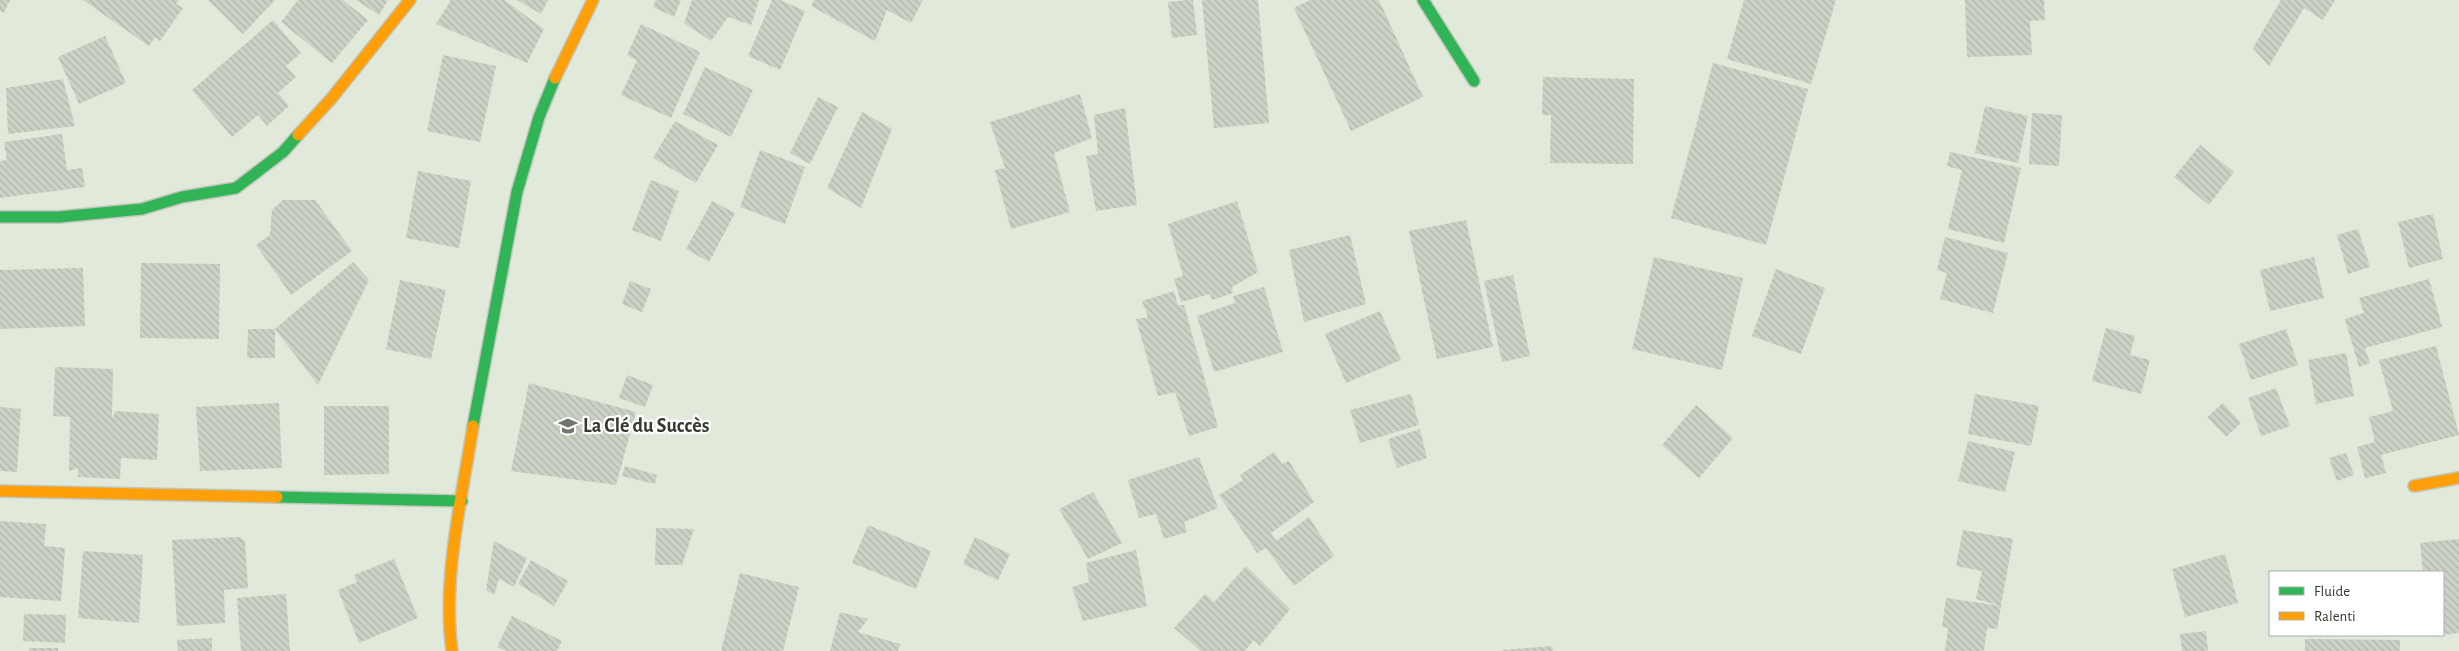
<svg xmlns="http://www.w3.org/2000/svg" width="2459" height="651" font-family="'Alegreya Sans',sans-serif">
<defs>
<pattern id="building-back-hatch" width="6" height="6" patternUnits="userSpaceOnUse" patternTransform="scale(1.25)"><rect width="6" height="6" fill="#ccd2c6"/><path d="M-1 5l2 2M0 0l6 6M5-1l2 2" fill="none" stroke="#b0b5aa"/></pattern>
</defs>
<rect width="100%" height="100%" fill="#e1e9db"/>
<path fill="url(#building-back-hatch)" d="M0 0H10L4 13 0 11Z
M83 0H179L176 4 183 8 160 41 155 37 149 46Z
M208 0H275L243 34Z
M298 0H343L368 20 332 63 281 22Z
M356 0H388L379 15Z
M451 0H504L544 29 527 63 436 24Z
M517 0H548L541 14Z
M656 0H681L674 17 653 7Z
M692 0H759L751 25 728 17 711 41 684 23Z
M772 0H780L805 11 780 70 748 56Z
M814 0H923L911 23 887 10 875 41 811 6Z
M1188 0H1193L1197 35 1172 38 1168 2Z
M1202 0H1258L1269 123 1214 128Z
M1310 0H1379L1423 97 1351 131 1294 8Z
M1744 0H1836L1811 84 1727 59Z
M1965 0H2044L2045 20 2030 21 2032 55 1967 57Z
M2281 0H2335L2323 20 2304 8 2269 66 2253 48Z
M273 20 301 53 286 66 296 77 278 93 289 106 267 126 258 115 232 137 192 90Z
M641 24 700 52 671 118 621 95 637 60 627 55Z
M105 36 126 83 79 104 58 57Z
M443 55 496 66 480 142 427 131Z
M1713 63 1808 89 1766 245 1671 218Z
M705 67 753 90 731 137 683 114Z
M1543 77 1634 79 1633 164 1550 163 1551 115H1542Z
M63 79 75 126 8 134 6 88Z
M1080 94 1092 138 1054 153 1070 212 1011 229 995 170 1005 168 990 122Z
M818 97 838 107 810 164 790 153Z
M1985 106 2028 116 2018 163 1975 153Z
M1125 108 1137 205 1096 211 1086 156 1098 154 1094 115Z
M862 112 892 129 861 208 827 188Z
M2032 113 2062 115 2059 166 2029 164Z
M675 121 718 145 696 183 653 158Z
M62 134 67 170 82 168 85 187 0 198V161L7 160 4 142Z
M2200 145 2234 172 2209 205 2174 177Z
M760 150 805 167 785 224 740 207Z
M1950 152 2021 168 2004 243 1948 229 1962 170 1947 166Z
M418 171 471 181 459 248 406 238Z
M651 180 679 191 661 241 632 230Z
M283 200H315L352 251 291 295 256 245 270 235 272 210Z
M712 201 735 213 709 262 686 249Z
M1237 201 1258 272 1232 287 1233 293 1212 300 1210 294 1181 302 1174 279 1183 276 1168 224Z
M2433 214 2443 259 2409 268 2398 222Z
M1466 220 1493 347 1437 359 1409 231Z
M2358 229 2370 267 2348 274 2337 235Z
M1350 235 1366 304 1304 322 1289 250Z
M1945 237 2008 253 1993 313 1940 299 1947 273 1937 270Z
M1654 257 1743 278 1722 370 1632 349Z
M2314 257 2324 298 2270 311 2260 270Z
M353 262 369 280 318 385 275 329Z
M141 263 220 264 219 339 140 338Z
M83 268 85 326 0 329V270Z
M1776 269 1825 288 1801 354 1752 336Z
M1513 275 1530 356 1502 362 1484 281Z
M2429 279 2442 327 2365 348 2370 363 2359 367 2345 319 2364 313 2359 298Z
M400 280 446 290 431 359 386 349Z
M630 281 651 289 642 312 622 304Z
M1264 287 1283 352 1214 372 1197 316 1235 303 1233 296Z
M1174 291 1178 305H1184L1218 427 1189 436 1175 392 1158 396 1136 319 1148 317 1142 301Z
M1380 311 1401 360 1346 383 1325 334Z
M2106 328 2135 336 2130 355 2150 360 2141 394 2092 381Z
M248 329H275V358H247Z
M2286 329 2298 365 2251 380 2239 344Z
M2436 346 2459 435 2381 455 2386 473 2365 478 2357 447 2375 442 2369 417 2393 411 2379 360Z
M2346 353 2354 396 2316 404 2308 360Z
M55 367 113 369 112 418 116 411 159 414 157 460 121 458 120 479 78 477V468L69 471 70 417 53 416Z
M627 375 653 385 645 407 619 398Z
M529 383 636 412 616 485 511 471Z
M2276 388 2290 426 2261 436 2248 398Z
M1411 394 1419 425 1360 443 1350 410Z
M1975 394 2039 406 2031 446 1968 434Z
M279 403 282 468 200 471 196 407Z
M2223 403 2241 423 2226 437 2207 417Z
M1696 405 1733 438 1699 478 1662 445Z
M324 406H389V474L324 475Z
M0 407 21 409 17 472 0 471Z
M1420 429 1427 458 1397 468 1388 439Z
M1968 441 2015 452 2005 492 1958 481Z
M1274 452 1282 464 1289 461 1314 502 1271 533 1276 541 1309 517 1334 556 1294 586 1266 548 1257 553 1219 495 1243 480 1240 475Z
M2346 453 2354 475 2337 481 2329 458Z
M1199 457 1218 508 1184 522 1187 532 1164 539 1156 514 1139 518 1128 480Z
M625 466 657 475 655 484 622 476Z
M1093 492 1122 543 1088 559 1059 509Z
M0 521 46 524 44 546 65 548 61 601 0 597Z
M868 525 931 551 916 589 852 563Z
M656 528 694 529 682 565H655Z
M1963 530 2013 539 2001 606 1976 599 1982 571 1956 566Z
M240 537 245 541 248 588 224 590 225 623 177 626 172 540Z
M975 537 1010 554 998 580 963 564Z
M2459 539V633L2443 635V572H2423L2420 543Z
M494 541 527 558 514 587 499 579 494 595 486 590Z
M1136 550 1147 606 1083 621 1072 587 1089 582 1086 563Z
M83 551 143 555 139 623 78 618Z
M2225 554 2238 603 2185 617 2172 569Z
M394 559 418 618 359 643 338 590 357 582 354 575Z
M531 560 568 581 554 606 518 584Z
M1246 566 1290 609 1260 646 1254 640 1245 651H1201L1174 628 1205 594 1214 602Z
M740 573 799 587 783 651H721Z
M286 594 290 651H241L237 598Z
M1946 598 2001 606 1997 629 1987 628 1984 651H1945L1948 628 1942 627Z
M840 612 868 619 858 632 900 644 898 651H830Z
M24 614 66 615 65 643 23 641Z
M512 616 562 641 557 651H506L497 647Z
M2206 631 2208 651H2182L2180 634Z
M212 638V651H178L177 640Z
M2305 639 2400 640V651H2305Z
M1552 646 1553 651H1502V650Z
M29 648H58V651H29Z"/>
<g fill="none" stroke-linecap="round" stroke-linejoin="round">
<g stroke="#c1c7bc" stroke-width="14">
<path id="fast" d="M1423 0 1474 81
M0 217H59L142 209 182 197 236 188 283 152 298 135
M473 426 517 192 539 117 555 78
M277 497 462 501"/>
</g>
<g stroke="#c1c7bc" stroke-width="14">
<path id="slow" d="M555 78 593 0
M298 135 331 99 410 0
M2414 486 2459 478
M0 491 277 497
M452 651C442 578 462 498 473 426"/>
</g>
<use href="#fast" stroke="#30b455" stroke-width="11"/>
<use href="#slow" stroke="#ff9f0a" stroke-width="11"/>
</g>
<defs>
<g id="school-bare" transform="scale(1.5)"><path d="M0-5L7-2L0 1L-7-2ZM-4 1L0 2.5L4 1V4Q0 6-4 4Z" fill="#71776c" stroke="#fff" stroke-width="2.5" paint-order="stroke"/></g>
</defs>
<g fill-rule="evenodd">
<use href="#school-bare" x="568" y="426"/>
</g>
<g text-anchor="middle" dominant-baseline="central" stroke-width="4.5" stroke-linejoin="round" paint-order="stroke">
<g font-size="20" font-weight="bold" fill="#353a30" stroke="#fff" text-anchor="start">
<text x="583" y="426">La Clé du Succès</text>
</g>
</g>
<rect x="2269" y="571" width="175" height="65" fill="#ffffff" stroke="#aeb0ac"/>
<rect x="2279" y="587" width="25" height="8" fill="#30b455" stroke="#aeb0ac"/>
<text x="2314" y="596" font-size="15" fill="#353a30">Fluide</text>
<rect x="2279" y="612" width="25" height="8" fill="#ff9f0a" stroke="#aeb0ac"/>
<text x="2314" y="621" font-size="15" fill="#353a30">Ralenti</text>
</svg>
